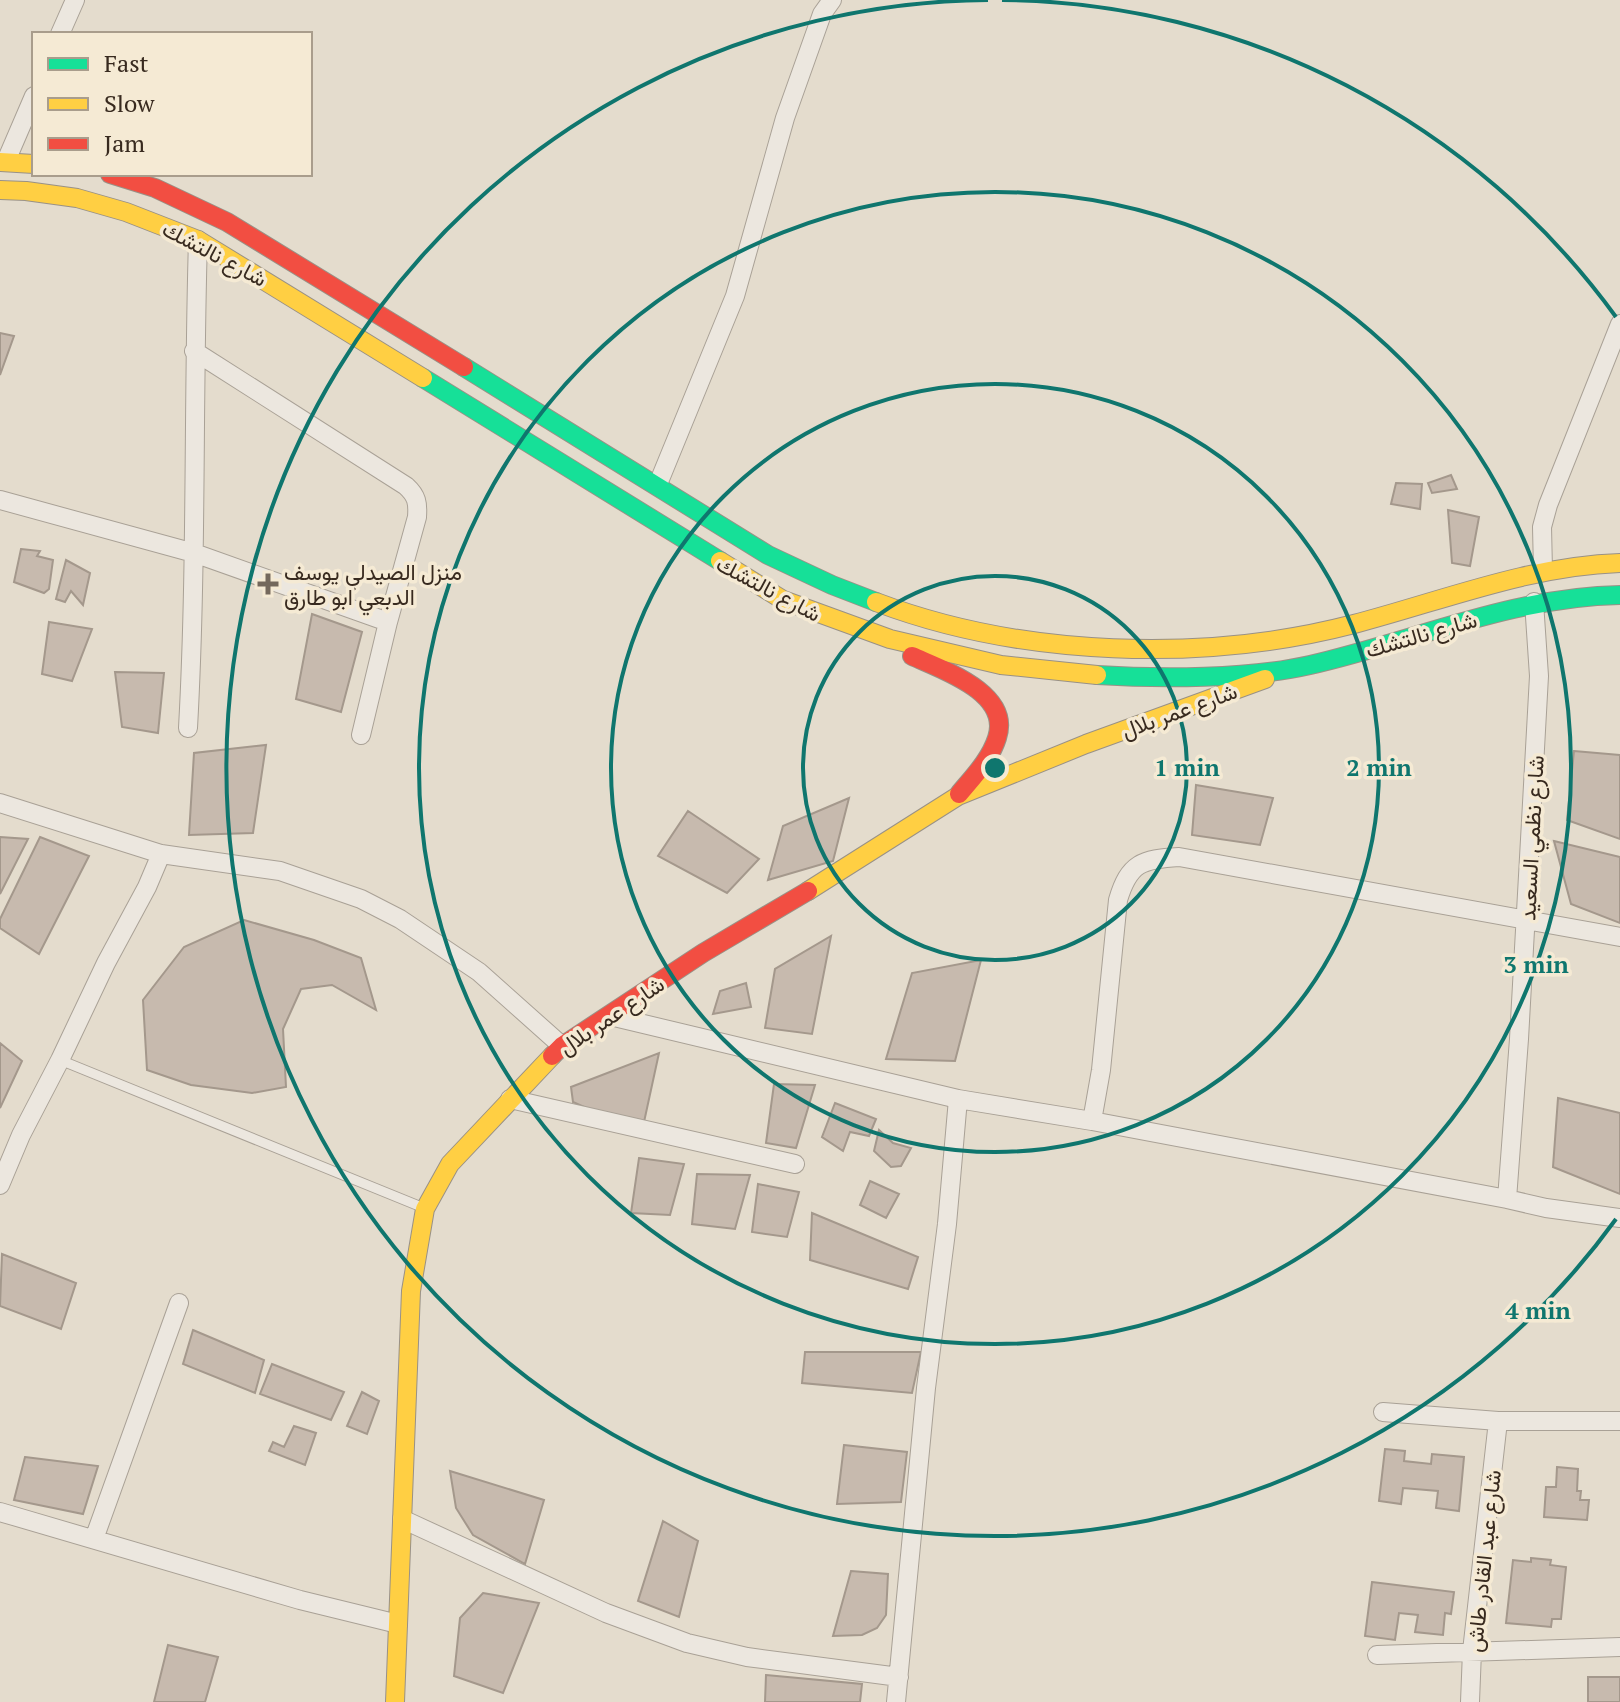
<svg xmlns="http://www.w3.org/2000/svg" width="1620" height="1702" font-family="'PT Serif',Vazirmatn,serif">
<rect width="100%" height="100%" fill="#e4dccd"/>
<path fill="#c7baae" stroke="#a4988c" stroke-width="2" d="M0 333 14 336 0 375Z
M1451 475 1457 489 1432 493 1428 483Z
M1396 483 1422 484 1420 509 1391 504Z
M1448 510 1479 517 1470 566 1452 563Z
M21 549 40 551 37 556 53 560 49 589 44 593 14 582Z
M66 560 90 573 83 605 71 591 65 602 56 599Z
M312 614 362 632 341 712 296 699Z
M49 622 92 629 72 681 42 674Z
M115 672 164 673 158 733 122 727Z
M266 745 253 833 189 835 194 753Z
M1574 751 1620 755V839L1567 820Z
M1196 785 1273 798 1260 845 1192 835Z
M849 798 833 861 768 880 783 826Z
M688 811 759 859 727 893 658 856Z
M0 837 28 839 0 894Z
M40 837 89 856 39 954 0 928V919Z
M1554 841 1620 857V923L1571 904Z
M244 920 314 940 361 958 376 1010 332 985 301 989 283 1029 286 1087 252 1093 191 1085 147 1070 143 1000 184 947Z
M831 936 812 1034 765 1028 775 969Z
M981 960 955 1061 886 1059 912 973Z
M746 983 751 1007 713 1014 720 991Z
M0 1043 22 1061 0 1108Z
M659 1053 644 1122 593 1111 573 1102 571 1087Z
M774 1084 815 1085 796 1148 766 1143Z
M1558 1098 1620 1113V1194L1553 1167Z
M835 1103 876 1119 869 1136 850 1132 843 1151 822 1137Z
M879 1130 893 1143 911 1148 901 1166 891 1167 874 1151Z
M639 1158 684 1164 670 1215 631 1213Z
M697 1174 750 1175 735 1229 692 1224Z
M870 1181 899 1194 886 1218 860 1205Z
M758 1184 799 1192 787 1237 752 1232Z
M812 1213 918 1257 908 1289 810 1260Z
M2 1254 76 1283 61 1329 0 1306Z
M193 1330 264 1360 255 1393 183 1364Z
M805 1352H921L912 1393 802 1383Z
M272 1364 344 1392 331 1420 260 1394Z
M362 1392 379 1401 367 1434 347 1426Z
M294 1426 316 1433 305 1465 269 1451 273 1442 284 1447Z
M844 1445 907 1452 901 1502 837 1504Z
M1385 1449 1405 1451 1404 1461 1431 1464 1432 1454 1464 1457 1459 1511 1436 1508 1438 1491 1403 1488 1401 1504 1379 1501Z
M25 1457 98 1466 83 1514 14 1500Z
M1557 1467 1578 1469 1577 1491H1581L1580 1500H1589L1587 1520 1544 1517 1546 1487H1556Z
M450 1471 544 1500 525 1564 473 1535 456 1508Z
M663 1521 698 1541 679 1617 638 1601Z
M1531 1558 1551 1560 1550 1565 1566 1567 1561 1619H1552L1551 1627 1506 1623 1513 1560 1531 1562Z
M851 1571 888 1574 886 1615 877 1628 862 1635 833 1636Z
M1372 1582 1454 1592 1451 1614 1445 1613 1443 1635 1415 1632 1418 1615 1399 1613 1395 1640 1365 1636Z
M483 1593 539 1603 503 1693 454 1676 460 1618Z
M168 1645 218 1657 205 1702H154Z
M766 1675 862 1684 860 1702H765Z
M1588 1677H1620V1702H1588Z"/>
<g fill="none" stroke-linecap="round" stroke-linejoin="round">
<g stroke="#a9a196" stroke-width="11">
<path id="lane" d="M60 1060 424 1208"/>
</g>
<g stroke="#a9a196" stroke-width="20">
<path id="street" d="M60 34 75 0
M6 161 34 96
M194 351 406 486C417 496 418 503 417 517L388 622 361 735
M658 484 735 296 785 118 822 14 832 0
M0 500 194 553 388 622
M1543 570 1542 527 1548 505 1620 324
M1534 602 1539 676 1519 1039 1507 1199 1546 1208 1620 1218
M188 728C197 565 193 403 198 240
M0 803 161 854 280 871 361 899 400 919 479 972 562 1046
M610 1016 958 1099 947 1224 926 1388 896 1702
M510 1099 795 1164
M958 1099 1092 1121 1101 1070 1118 900C1129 863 1142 859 1179 857L1620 937
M1092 1121 1507 1199
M0 1185 21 1135 60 1060 106 963 147 887 161 854
M1383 1412 1498 1421H1620
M0 1512 300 1600 398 1624
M402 1519 606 1613 687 1643 747 1657 899 1677
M94 1539 179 1303
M1377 1655 1620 1647
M1470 1702 1472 1651 1498 1421"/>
</g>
<g stroke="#999186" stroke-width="20">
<path id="fast" d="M464 367 768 555 832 585 876 602
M423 378 720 561
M1097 675C1160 679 1249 679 1310 665 1415 641 1511 597 1620 595"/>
</g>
<g stroke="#999186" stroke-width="20">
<path id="slow" d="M0 162 34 164
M0 190 26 191 77 198 126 212 198 240 423 378
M720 561 783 600 890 639 1001 665 1097 675
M876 602C1021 657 1204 663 1354 624 1442 601 1528 566 1620 563
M808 891 958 796 1086 744 1265 679
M395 1702 411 1291 425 1209 450 1164 552 1056"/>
</g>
<g stroke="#999186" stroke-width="20">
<path id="jam" d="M110 174 155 188 227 222 464 367
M912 656C943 670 1012 693 997 738 990 760 973 777 959 794
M552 1056 562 1046 703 953 808 891"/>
</g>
<use href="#lane" stroke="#ece7df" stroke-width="9"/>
<use href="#street" stroke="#ece7df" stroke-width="18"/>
<use href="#fast" stroke="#16e098" stroke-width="18"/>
<use href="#slow" stroke="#ffcf43" stroke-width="18"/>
<use href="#jam" stroke="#f24e42" stroke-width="18"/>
</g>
<g fill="none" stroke="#0f766e" stroke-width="4">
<circle cx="995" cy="768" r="192"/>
<circle cx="995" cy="768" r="384"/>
<circle cx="995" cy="768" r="576"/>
<path d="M1616 1219A768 768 0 1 1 988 0M1002 0A768 768 0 0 1 1616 317"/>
</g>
<path fill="#74685c" stroke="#f5ead4" stroke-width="3" d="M264 572h8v8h8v8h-8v8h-8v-8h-8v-8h8z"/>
<g text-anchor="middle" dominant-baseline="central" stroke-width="7" stroke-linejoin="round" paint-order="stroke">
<g font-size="22" fill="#382a1f" stroke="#f5ead4">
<text transform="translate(215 253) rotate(28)">شارع نالتشك</text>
<text transform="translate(769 588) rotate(28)">شارع نالتشك</text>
<text transform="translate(1421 634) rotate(-16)">شارع نالتشك</text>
<text transform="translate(1179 710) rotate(-20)">شارع عمر بلال</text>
<text transform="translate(1531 838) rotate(-87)">شارع نظمي السعيد</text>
<text transform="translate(611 1015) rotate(-34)">شارع عمر بلال</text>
<text transform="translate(1483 1561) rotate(-84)">شارع عبد القادر طاش</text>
</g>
<g font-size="22" fill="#382a1f" stroke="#f5ead4" text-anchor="start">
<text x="284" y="571">منزل الصيدلي يوسف<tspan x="284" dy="25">الدبعي ابو طارق</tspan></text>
</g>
</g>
<circle cx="995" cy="768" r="12" fill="#0f766e" stroke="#f5ead4" stroke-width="4"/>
<g font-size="24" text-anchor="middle" font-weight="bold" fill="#0f766e" stroke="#f5ead4" stroke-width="7" stroke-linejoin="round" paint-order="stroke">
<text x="1187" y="776">1 min</text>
<text x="1379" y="776">2 min</text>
<text x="1536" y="973">3 min</text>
<text x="1538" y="1319">4 min</text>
</g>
<rect x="32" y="32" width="280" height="144" fill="#f5ead4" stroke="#a99d8c" stroke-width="2"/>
<rect x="48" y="58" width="40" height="12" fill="#16e098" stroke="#a99d8c" stroke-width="2"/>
<text x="104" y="72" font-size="24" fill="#382a1f">Fast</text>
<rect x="48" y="98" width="40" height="12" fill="#ffcf43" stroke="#a99d8c" stroke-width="2"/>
<text x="104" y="112" font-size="24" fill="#382a1f">Slow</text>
<rect x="48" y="138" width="40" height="12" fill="#f24e42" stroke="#a99d8c" stroke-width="2"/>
<text x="104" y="152" font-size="24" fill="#382a1f">Jam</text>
</svg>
